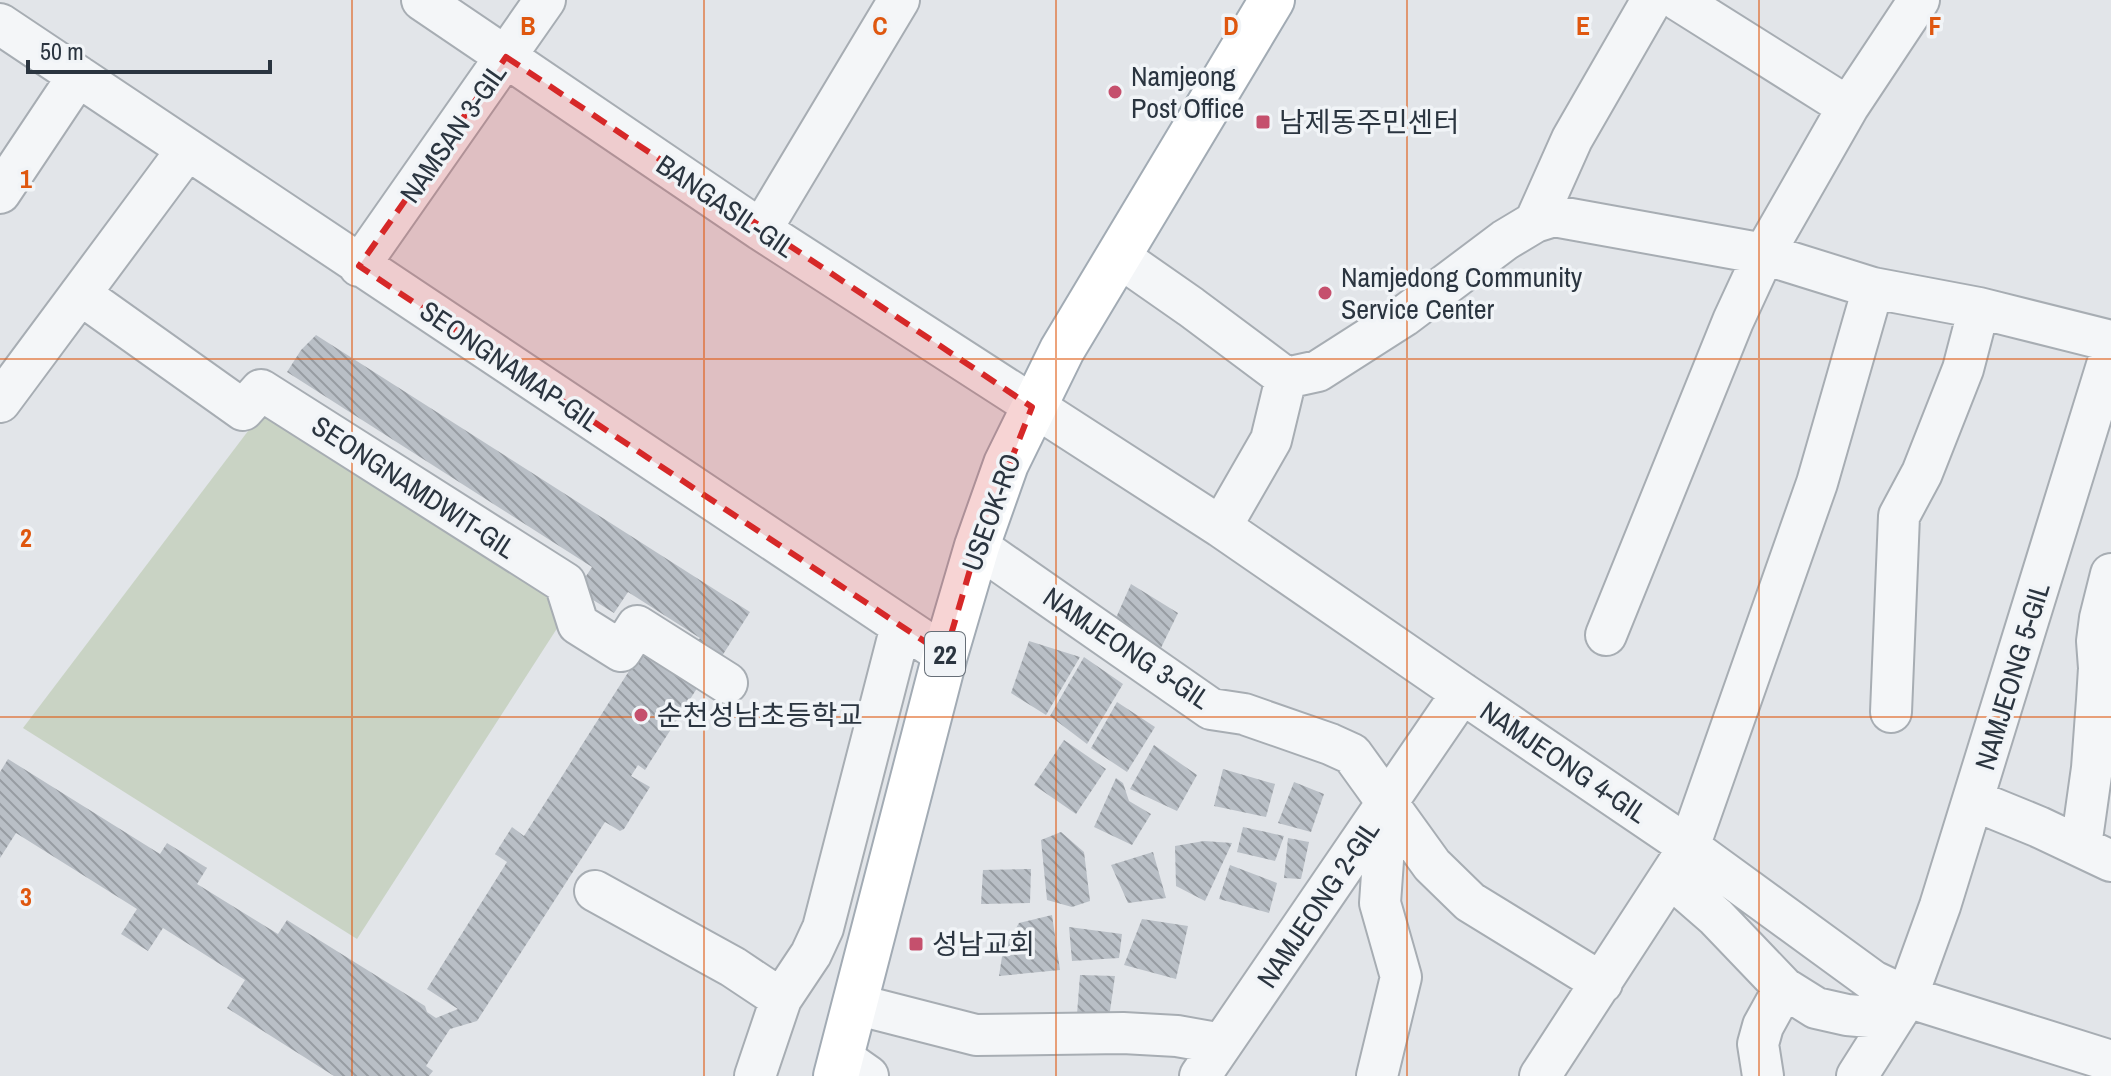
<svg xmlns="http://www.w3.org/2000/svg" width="2111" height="1076" font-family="'Archivo Narrow','Noto Sans KR',sans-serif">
<defs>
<pattern id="building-back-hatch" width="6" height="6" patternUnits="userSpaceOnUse" patternTransform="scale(2)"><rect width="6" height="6" fill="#b9bfc6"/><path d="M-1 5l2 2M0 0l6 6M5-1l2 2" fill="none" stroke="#979ca2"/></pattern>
</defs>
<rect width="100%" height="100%" fill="#e2e5e9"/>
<path fill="#c9d3c4" d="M264 410 554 597 565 616 357 939 23 728Z"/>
<path fill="url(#building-back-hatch)" d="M316 335 750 612 722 656 708 671 645 770 638 765 631 776 650 787 624 829 620 831 605 822 477 1021 450 1029 426 1066 433 1071 429 1076H334L227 1008 245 980 163 928 148 951 121 934 137 909 16 833 0 858V772L8 759 160 854 167 843 207 868 197 884 278 934 287 920 425 1006 427 1012 436 1018 458 1009 427 989 507 862 495 854 512 827 524 836 650 638 685 661 700 638 628 592 614 613 577 590 592 567 287 372 301 350Z
M1131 584 1178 613 1160 650 1111 629Z
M1029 641 1080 657 1046 715 1011 693Z
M1084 657 1123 684 1087 744 1050 716Z
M1117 702 1155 727 1127 772 1091 748Z
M1064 740 1106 769 1076 814 1034 785Z
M1154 745 1197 775 1177 811 1130 789Z
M1223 769 1275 784 1266 817 1214 806Z
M1116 778 1123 783 1129 801 1151 814 1132 845 1094 827Z
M1294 782 1324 794 1311 832 1278 823Z
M1243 827 1284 836 1275 861 1237 852Z
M1061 832 1084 852 1090 901 1072 907 1047 900 1041 840Z
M1288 838 1309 842 1301 879 1284 878Z
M1204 841 1232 843 1205 901 1176 886 1175 846Z
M1153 852 1166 898 1128 903 1111 865Z
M1230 865 1277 883 1269 913 1219 899Z
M1031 869 1030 903 981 904 983 870Z
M1052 915 1060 970 999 976 1003 950 1019 923Z
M1142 919 1188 926 1176 979 1124 965Z
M1069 927 1122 934 1119 958 1072 961Z
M1080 975 1115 976 1109 1018 1077 1014Z"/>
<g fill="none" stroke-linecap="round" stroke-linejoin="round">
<g stroke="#a7adb3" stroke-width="44">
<path id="minor" d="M422 0 761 230 1221 527 1462 693 1689 847 1873 981 1907 997 2111 1061
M1678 0 1848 107
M0 24 945 655
M0 193 78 76
M1535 222 1572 139 1652 0
M761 230 899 0
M1118 256 1191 307 1286 378 1318 371 1404 316 1505 240 1535 222 1554 216 1764 254 1873 288 1979 308 2111 341
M359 266 545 0
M80 294 243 410 261 390 565 583 578 624 621 651 637 626 727 683
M0 402 187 150
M1221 527 1271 440 1286 378
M977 546 1211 709 1244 714 1330 744 1352 754 1432 865 1470 902 1602 983
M1606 635 1733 321 1764 254 1848 107 1919 0
M1891 712 1899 516 1922 473 1963 369 1979 308
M1973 800 2039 827 2111 861
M2081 846 2092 768 2097 700 2099 668 2097 641 2100 618 2111 574
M1670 877 1716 917 1784 988 1816 1008 1847 1015 1893 1019
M595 891 733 967 781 999
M855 1004 976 1035 1123 1033 1177 1036 1222 1044
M841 1057 868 1076
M755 1076 781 999 811 954 823 928 901 626
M1200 1076 1462 693
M1377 1076 1401 977 1380 903 1387 803
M1540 1076 1689 847 1817 483 1873 288
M1763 1076 1758 1044 1763 1026 1784 988
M1857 1076 1907 997 1940 906 2111 352"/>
</g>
<g stroke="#a2abb4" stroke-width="48">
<path id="major" d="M836 1076 945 655 977 546 1006 464 1062 350 1272 0"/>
</g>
<use href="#minor" stroke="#f4f6f8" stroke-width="40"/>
<use href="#major" stroke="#fff" stroke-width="44"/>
</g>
<path fill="#d62828" fill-opacity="0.2" stroke="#d62828" stroke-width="6" stroke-dasharray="16 10" stroke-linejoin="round" d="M506 57 1032 407 977 546 945 655 359 266Z"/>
<path fill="none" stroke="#df570f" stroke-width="2" stroke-opacity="0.55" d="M352 0V1076M704 0V1076M1056 0V1076M1407 0V1076M1759 0V1076M0 359H2111M0 717H2111"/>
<g fill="#c5506d" stroke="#f1f4f7" stroke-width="3">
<circle cx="1115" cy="92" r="8"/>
<rect x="1255" y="114" width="16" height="16" rx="4"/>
<circle cx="1325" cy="293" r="8"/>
<circle cx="641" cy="715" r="8"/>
<rect x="908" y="936" width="16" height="16" rx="4"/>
</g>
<g text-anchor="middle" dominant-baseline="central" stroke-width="7" stroke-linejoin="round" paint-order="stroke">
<rect fill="#f1f4f7" stroke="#666e77" stroke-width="2" x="925" y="632" width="40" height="44" rx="6"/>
<g font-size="26" font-weight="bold" fill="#2b3540">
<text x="945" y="654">22</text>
</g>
<g font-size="28" fill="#2b3540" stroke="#f1f4f7" text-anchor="start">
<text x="1131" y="76">Namjeong<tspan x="1131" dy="32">Post Office</tspan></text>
<text x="1279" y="122">남제동주민센터</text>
<text x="1341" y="277">Namjedong Community<tspan x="1341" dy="32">Service Center</tspan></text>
<text x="657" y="715">순천성남초등학교</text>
<text x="932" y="944">성남교회</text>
</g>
<g font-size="28" fill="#2b3540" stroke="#f1f4f7">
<text transform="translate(453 133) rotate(-55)">NAMSAN 3-GIL</text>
<text transform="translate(726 206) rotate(34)">BANGASIL-GIL</text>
<text transform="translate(510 366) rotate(34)">SEONGNAMAP-GIL</text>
<text transform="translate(414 487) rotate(33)">SEONGNAMDWIT-GIL</text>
<text transform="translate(991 512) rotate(-70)">USEOK-RO</text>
<text transform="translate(1127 648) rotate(34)">NAMJEONG 3-GIL</text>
<text transform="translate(2012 676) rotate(-73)">NAMJEONG 5-GIL</text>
<text transform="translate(1564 762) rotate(34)">NAMJEONG 4-GIL</text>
<text transform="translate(1318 904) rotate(-56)">NAMJEONG 2-GIL</text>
</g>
</g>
<g font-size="26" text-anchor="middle" font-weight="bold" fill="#df570f" stroke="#f1f4f7" stroke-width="7" stroke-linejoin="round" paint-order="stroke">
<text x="528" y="35">B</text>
<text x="880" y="35">C</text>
<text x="1231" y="35">D</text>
<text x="1583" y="35">E</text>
<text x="1935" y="35">F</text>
<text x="26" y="188">1</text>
<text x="26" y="547">2</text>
<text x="26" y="906">3</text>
</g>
<path d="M28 60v12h242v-12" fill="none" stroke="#2b3540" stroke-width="4"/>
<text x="40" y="60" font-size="24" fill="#2b3540" stroke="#f1f4f7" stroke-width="6" paint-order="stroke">50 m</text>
</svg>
